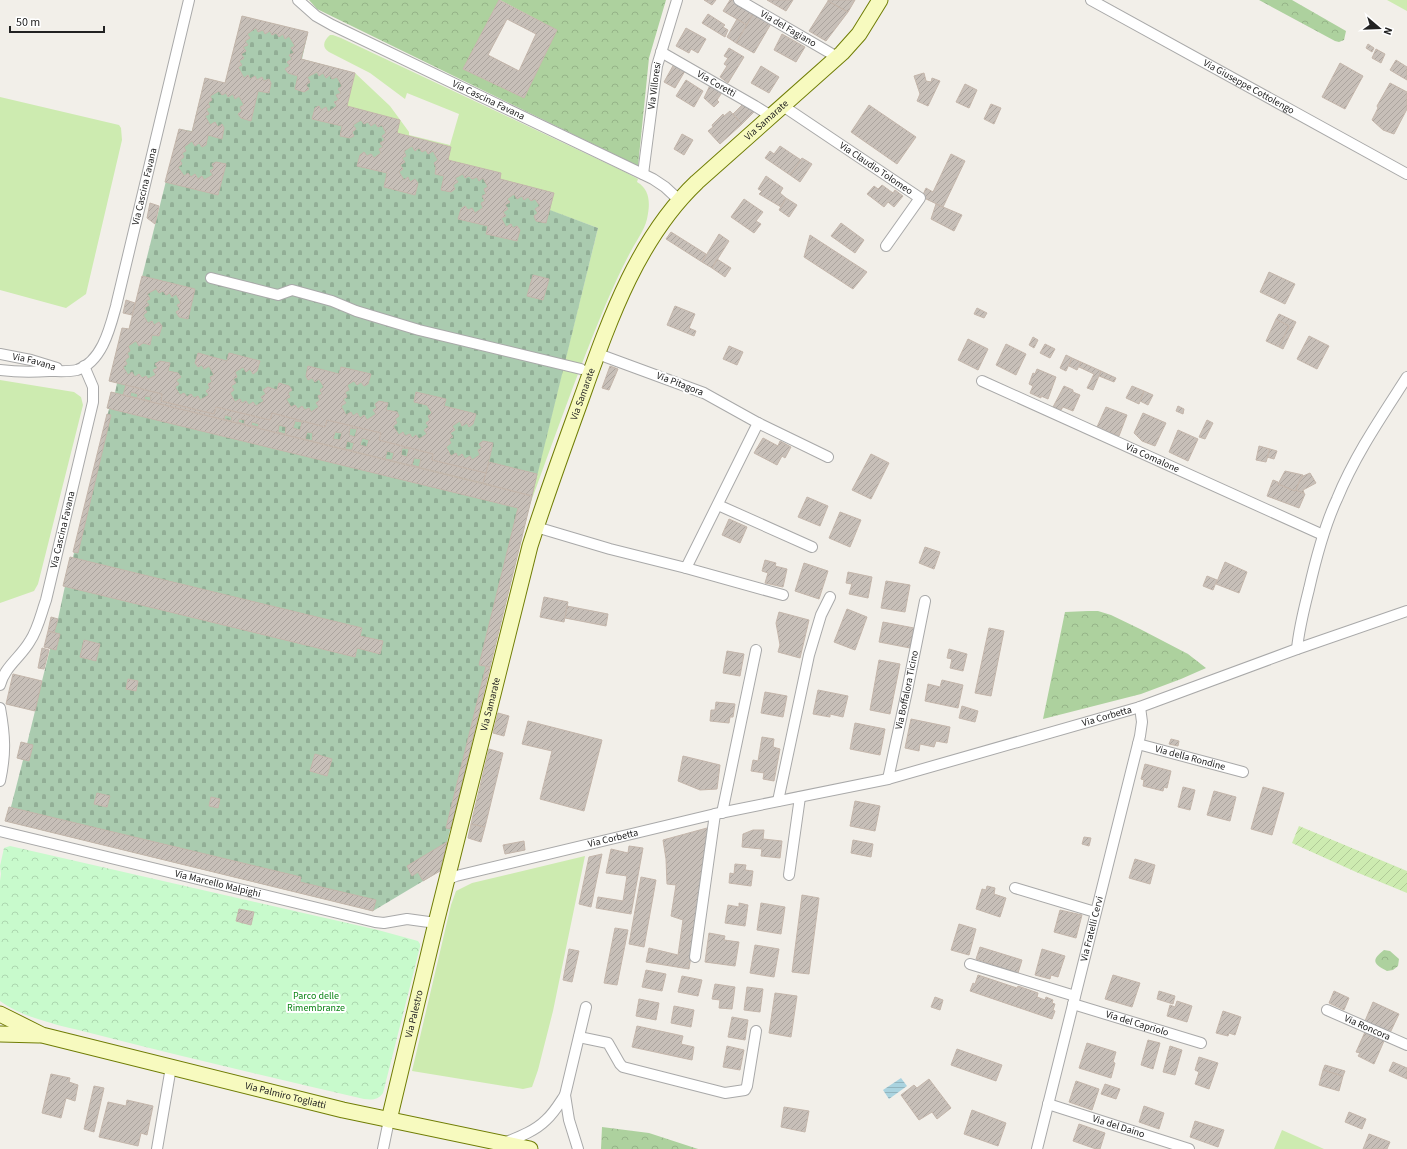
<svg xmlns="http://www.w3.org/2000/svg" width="1407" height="1149" font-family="'Source Sans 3',sans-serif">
<defs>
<pattern id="forest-crowns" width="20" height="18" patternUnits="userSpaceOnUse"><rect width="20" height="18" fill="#add19e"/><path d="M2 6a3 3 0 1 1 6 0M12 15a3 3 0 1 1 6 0" fill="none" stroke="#95b388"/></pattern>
<pattern id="cemetery-stones" width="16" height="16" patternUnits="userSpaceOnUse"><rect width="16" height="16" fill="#aacbaf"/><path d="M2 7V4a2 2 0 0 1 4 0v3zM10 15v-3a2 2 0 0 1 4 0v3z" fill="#92ae96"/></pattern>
<pattern id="park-crowns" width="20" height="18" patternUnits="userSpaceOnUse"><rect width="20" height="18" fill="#c8facc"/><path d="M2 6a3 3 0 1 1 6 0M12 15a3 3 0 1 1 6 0" fill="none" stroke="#acd6af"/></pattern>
<pattern id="garden-furrows" width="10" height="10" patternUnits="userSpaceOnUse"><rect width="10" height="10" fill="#cdebb0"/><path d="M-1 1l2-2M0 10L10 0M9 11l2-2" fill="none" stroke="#b0c997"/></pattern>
<pattern id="water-rules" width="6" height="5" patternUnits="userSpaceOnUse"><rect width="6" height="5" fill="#aad3df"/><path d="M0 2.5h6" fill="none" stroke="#92b5bf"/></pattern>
<pattern id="building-hatch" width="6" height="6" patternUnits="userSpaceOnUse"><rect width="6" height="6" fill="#c7bfb8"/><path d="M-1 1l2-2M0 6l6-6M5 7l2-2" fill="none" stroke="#aba49e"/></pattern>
</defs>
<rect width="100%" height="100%" fill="#f2efe9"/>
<path fill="#cdebb0" d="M1388 0H1407V11L1387 0Z
M330 35H333L341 38 625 172 638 179 637 182C651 190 650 205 647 219 644 231 636 241 631 251 621 269 613 288 605 306 577 373 553 442 528 510L598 228 549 210 500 179 501 173 448 160 451 147 397 133 400 120 347 106 355 73 390 106 409 132V135L450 145 459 114 407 93 405 99 370 73 329 52C321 47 324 40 330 35Z
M0 97 119 125 121 128 122 140 86 294 66 308 0 290Z
M0 380 74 392 81 397 83 405 38 584 34 591 0 603Z
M585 856 553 1011 538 1070 532 1087 523 1089 412 1071 451 905 456 891 472 883Z
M1282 1130 1324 1149H1274Z"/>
<path fill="url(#forest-crowns)" d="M309 0H499L463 69 524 98 557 30 500 0H666L649 58 638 166 317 9Z
M1259 0H1292L1346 31 1344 40 1339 42 1335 41Z
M1088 611H1098L1111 615 1140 629 1188 654 1206 668 1181 679 1141 694 1043 719 1065 612Z
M1384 950 1390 951 1399 959 1398 966 1393 970 1387 971C1373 964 1371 960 1384 950Z
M602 1127 649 1133 698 1149H601Z"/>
<path fill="url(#cemetery-stones)" d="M242 16 308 32 302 59 355 73 347 106 400 120 397 134 451 147 448 160 501 173 500 179 554 193 550 210 598 228 440 871 373 911 5 821 9 807H11L23 760 17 758 21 742 27 744 35 711 6 704 37 680 42 681 50 649 51 617 58 619 65 586H63L70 557H73L109 409 107 408 111 392 115 393 117 383 109 381 122 328 129 329 179 129 192 131 205 78 225 83Z"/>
<path fill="url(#park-crowns)" d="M10 846 378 930 418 941 420 944V947L383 1093C378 1100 372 1100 364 1099 278 1079 192 1059 106 1037 74 1028 27 1021 0 1001V881L1 874 0 866 4 848Z"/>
<path fill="url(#garden-furrows)" d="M1299 826 1407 871V893L1356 872 1292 843Z"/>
<path fill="url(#water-rules)" d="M901 1078 907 1086 889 1099 883 1090Z"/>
<path fill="url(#building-hatch)" stroke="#c4b6ab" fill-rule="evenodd" d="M499 0 557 30 524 98 463 69ZM507 19 536 34 519 71 488 55Z
M704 0H716L712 5Z
M730 0H735L754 12 747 25 723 11Z
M767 0H793L786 11Z
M828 0H855L848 12 828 1Z
M828 1 848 12 826 41 809 31Z
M754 12 772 22 754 53 736 43Z
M708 14 725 25 723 27 728 30 725 37 702 23Z
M242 16 308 32 301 59 355 73 347 106 400 120 397 133 451 147 448 160 501 173 500 179 554 193 546 223 536 221 534 216 538 213 535 209 540 206 535 199 531 201 528 197 524 200 522 196 517 199 514 194 507 199 510 202 505 205 508 209 503 212 506 216 501 218 506 227 511 224 513 228 517 226 520 230 517 241 486 234 488 226 458 219 461 209 465 206 468 210 472 208 475 213 483 208 481 203 485 201 482 196 486 194 484 189 488 187 483 178 479 181 477 177 472 179 469 176 465 178 463 174 455 178 458 182 453 185 455 189 451 192 441 190 444 176 435 174 436 167 434 163 438 160 433 151 428 154 426 150 422 152 419 148 415 151 412 146 404 151 406 156 402 158 405 162 400 165 403 169 399 172 404 180 408 177 410 182 415 179 418 183 415 195 384 187 387 173 357 166 360 155 364 152 367 156 371 154 374 158 381 153 379 149 383 147 380 143 385 140 382 136 386 133 382 125 378 127 375 123 371 126 368 122 364 124 361 120 353 125 356 129 352 132 354 136 350 138 340 136 342 126 312 119 315 108 319 106 321 110 326 107 328 112 337 106 334 102 339 100 336 95 341 93 338 89 342 86 337 77 332 79 330 75 326 78 323 73 319 76 317 72 307 77 310 82 306 85 309 89 304 92 295 89 298 76 288 73 285 69 290 66 287 62 292 59 289 55 294 53 291 48 295 46 289 36 285 39 283 34 279 37 276 33 272 35 270 31 265 34 263 30 258 32 256 28 247 34 250 38 245 41 248 45 243 47 246 51 241 54 244 58 239 61 242 65 238 67 244 78 248 75 250 79 255 76 257 80 262 77 264 81 269 79 271 83 269 93 258 91 251 121 241 118 238 114 242 111 240 107 244 105 239 96 235 99 233 94 228 97 226 93 222 95 219 91 210 96 212 100 208 103 210 107 206 109 209 114 205 116 210 125 215 122 218 127 222 124 224 128 222 139 208 135 206 145 202 147 199 143 195 146 192 141 184 147 186 151 182 153 184 157 180 160 182 164 178 167 184 176 188 173 191 177 195 174 198 179 202 176 204 180 213 175 210 171 214 168 212 164 216 162 226 164 218 195 165 182 179 129 192 132 205 78 225 83Z
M737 19 747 25 736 43 727 37Z
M686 28 706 39 698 53 691 49 689 53 676 46Z
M782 34 805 47 796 62 774 50Z
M1368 44 1374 48 1372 52 1366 48Z
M729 48 744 57 728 83 720 77 727 66 724 64 728 58 724 56Z
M1376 49 1385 54 1381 63 1372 58Z
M1396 60 1407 67V80L1390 70Z
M1340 63 1363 76 1345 109 1322 97Z
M674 64 685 71 675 88 664 82Z
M761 66 779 77 769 93 751 83Z
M924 73 926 81 931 82 932 78 940 81 928 106 917 101 920 94 914 76Z
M686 80 703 91 694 107 676 96Z
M711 83 723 91 717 100 719 102 714 107 704 98Z
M1390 83 1407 92V109L1394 134 1383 130 1372 120 1378 108 1377 106Z
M965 84 977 90 969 108 956 102Z
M743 104 755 111 742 124 733 114Z
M991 104 1001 108 994 124 984 119Z
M869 105 916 137 897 164 851 132Z
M730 111 742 124 720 144 708 131 713 127 712 125 723 114 724 116Z
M682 134 693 140 684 155 674 149Z
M780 146 801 160 790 175 765 158 770 151 774 154Z
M951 154 965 161 943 207 922 197 926 188 933 192Z
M802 158 812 164 800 182 790 175Z
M766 176 783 188 780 193 786 198 781 207 759 194 762 191 758 189Z
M882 185 893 193 895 190 903 196 894 207 888 202 884 207 867 194 874 186 878 189Z
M786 198 797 205 789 217 779 210Z
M744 199 763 212 756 221 761 224 754 233 731 217Z
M150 203 159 206 155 224 147 218Z
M936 204 962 215 954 231 931 219Z
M841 223 864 240 855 253 831 236Z
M671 232 706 254 702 262 666 239Z
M719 234 729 241 712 268 702 262Z
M810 235 867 272 853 289 804 257Z
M717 259 731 268 725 277 712 268Z
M1269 272 1295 284 1285 304 1260 292Z
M533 275 549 279 543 300 527 296Z
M142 276 195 289 188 319 179 317 176 312 180 309 177 305 181 303 176 294 172 297 170 293 166 295 163 291 159 293 156 289 147 294 150 299 146 301 149 305 144 308 147 312 143 315 148 323 152 321 154 325 159 322 162 326 159 336 152 335 150 345 143 343 139 346 136 341 128 346 130 351 127 353 129 357 125 360 127 364 123 367 128 375 132 372 135 377 139 374 142 378 146 376 148 379 156 375 153 370 158 368 155 364 160 361 170 363 168 371 178 373 181 377 176 380 179 384 175 387 180 395 184 393 187 397 191 394 194 398 198 396 200 400 209 395 206 391 210 388 208 384 212 382 210 377 214 375 209 366 204 369 202 365 198 367 195 363 198 353 227 361 229 353 260 361 257 371 253 374 250 369 246 372 243 367 235 372 237 377 233 379 236 383 231 386 234 390 230 393 235 402 240 399 242 403 246 401 249 405 253 402 256 406 264 401 261 397 266 394 263 390 268 387 277 390 279 383 289 386 292 390 288 393 290 397 286 399 291 407 295 405 298 409 302 406 305 410 309 408 311 412 319 407 316 403 320 400 318 396 322 394 320 390 324 387 319 379 315 382 312 378 308 380 306 376 308 366 339 374 341 367 371 374 368 384 364 386 361 382 357 385 354 381 347 385 349 390 345 392 347 397 343 399 346 403 341 406 346 415 351 412 353 416 357 413 360 418 364 415 367 420 376 414 373 410 377 408 375 404 379 401 388 403 386 410 397 412 399 416 395 419 397 423 393 426 399 435 403 432 405 436 410 434 412 438 416 435 419 439 427 434 424 430 429 427 426 423 430 420 428 416 432 413 427 405 414 402 416 392 446 399 444 406 476 414 473 424 469 427 467 423 462 426 460 421 452 426 455 430 450 433 453 437 449 439 451 443 446 447 451 456 456 453 458 457 462 454 465 459 470 456 472 460 480 455 478 450 482 448 479 444 483 441 493 443 486 473 432 460 433 454 379 440 381 433 327 420 325 427 272 413 270 420 216 407 214 414 161 401 162 394 109 381 122 328 129 329Z
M126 300 135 303 132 315 123 313Z
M675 306 695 314 689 328 696 331 694 336 667 325Z
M977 308 987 313 984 318 974 314Z
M1279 314 1296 322 1283 349 1279 347 1289 326 1276 319Z
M1276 319 1289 326 1279 347 1266 341Z
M1309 336 1329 346 1317 369 1297 359Z
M1033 337 1038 340 1034 348 1029 345Z
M968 339 988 349 978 370 958 360Z
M1006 344 1026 354 1016 375 996 365Z
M1045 344 1055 349 1050 358 1040 353Z
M729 346 743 352 737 365 723 359Z
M1066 355 1072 358 1066 371 1060 368Z
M1072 358 1081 362 1077 370 1069 366Z
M1081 362 1101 371 1093 390 1087 388 1094 374 1079 367Z
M610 366 618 369 609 390 602 388Z
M1037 369 1056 377 1048 399 1041 396V398L1030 393 1033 386 1029 384 1033 373 1035 374Z
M1101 371 1116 378 1114 382 1099 376Z
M126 385 162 394 161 401 214 414 216 407 270 420 272 413 325 427 327 420 381 433 379 440 433 454 432 460 486 473 483 483 123 395ZM131 392 138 394 137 398 130 396ZM145 396 151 397 150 401 144 399ZM225 415 232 417 231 421 224 419ZM239 419 245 420 244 424 238 422ZM295 421 302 422 300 430 293 428ZM252 422 259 424 258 427 251 425ZM279 425 286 427 285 434 278 432ZM350 428 357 429 355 437 349 435ZM307 432 313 433 312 441 305 439ZM335 432 342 433 340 440 333 439ZM362 438 369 440 367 447 360 445ZM347 441 354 443 352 450 345 449ZM402 448 409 449 407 457 401 455ZM387 451 394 453 392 460 385 459ZM414 458 421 459 419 467 412 465Z
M1064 386 1073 390V392L1080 395 1073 411 1063 407 1061 410 1053 407Z
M1132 386 1144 391 1139 404 1126 398Z
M1144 391 1153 395 1148 405 1140 401Z
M111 392 532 496 490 667 479 665 518 508 107 408Z
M1178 406 1184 409 1183 414 1176 411Z
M1106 407 1127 415 1119 436 1097 427Z
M1143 413 1166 423 1155 446 1142 441 1134 433Z
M107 414 111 415 78 553 73 552Z
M1207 420 1213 423 1205 439 1199 437Z
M1178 430 1198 439 1188 461 1169 452Z
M763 438 778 446 780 441 791 447 785 458 782 456 777 465 754 453Z
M1259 446 1270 449 1266 462 1256 460Z
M1270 449 1277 451 1274 459 1267 457Z
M871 454 889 463 871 499 852 490Z
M489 462 537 474 532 496 483 483Z
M1285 471 1303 475 1295 491 1278 484Z
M1310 473 1316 483 1303 490 1304 493 1296 490 1301 477Z
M1273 480 1278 482V484L1295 491 1296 490 1305 494 1299 508 1267 496Z
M807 497 828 506 820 526 798 517Z
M840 512 861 520 850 547 829 538Z
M729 519 747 527 740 543 722 535Z
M925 547 940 552 934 569 919 563Z
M70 557 362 628 360 636 383 641 380 654 357 648 355 657 63 586Z
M765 560 776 563 775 566 787 569 783 587 765 583 768 573 762 571Z
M1225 562 1247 572 1239 593 1216 584Z
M804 563 828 571 819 599 795 591Z
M848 572 872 577 868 598 849 594 852 584 846 583Z
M1207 576 1217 580 1213 590 1203 586Z
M886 581 910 585 905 612 881 608Z
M544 597 568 602 564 622 540 617Z
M567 606 608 614 606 626 565 618Z
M847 609 867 617 855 650 834 642Z
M779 612 809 620 800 658 778 652 780 645 776 623Z
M51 617 58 619 54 633 48 631Z
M883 622 914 628 910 648 879 642Z
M989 628 1004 631 991 696 975 693Z
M48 631 60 634 56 650 44 647Z
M84 640 100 644 96 661 80 657Z
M42 648 49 650 44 669 38 668Z
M949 649 967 654 963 671 950 668 952 659 947 658Z
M727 651 744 654 740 676 723 673Z
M879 660 900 664 890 714 870 710Z
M486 666 490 667 451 829 446 828Z
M13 674 42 681 35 711 6 704Z
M128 679 138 681 136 691 126 689Z
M942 680 963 685 958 708 925 701 928 684 940 687Z
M818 690 848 696 843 717 830 714V717L813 714Z
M765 692 787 696 783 717 761 713Z
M716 702 735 704 733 717H730L729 723 710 721 711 710H715Z
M962 706 978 711 975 722 959 718Z
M498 713 509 716 504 736 493 733Z
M911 719 950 727 947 743 936 741 934 747 920 744 919 751 905 748Z
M528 721 602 740 584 811 540 799 552 751 522 744Z
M855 723 885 729 880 755 850 749Z
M762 737 774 739 773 747 780 749 774 781 763 779 764 773 751 771 753 760 758 761Z
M1171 739 1179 741 1178 746 1169 744Z
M21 742 33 745 29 761 17 758Z
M489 749 503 753 485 827 471 824Z
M315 754 332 759 327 776 310 771Z
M683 756 720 765 717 789 700 790 678 781Z
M1145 764 1171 771 1167 788 1164 787 1163 791 1143 786 1144 780 1141 779Z
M1183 787 1195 790 1190 810 1178 807Z
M1263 787 1284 793 1272 835 1251 829Z
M1214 791 1236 797 1230 821 1207 815Z
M97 793 110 796 107 807 94 804Z
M211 797 220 799 218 808 209 806Z
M855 801 880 806 875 831 850 826Z
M9 807 301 877 300 882 376 900 373 911 5 821Z
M471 824 485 827 481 842 468 838Z
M707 828 710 831 689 969 646 962 649 948 678 955 683 920 671 916 676 885 667 884 666 859 663 840Z
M753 830H764L763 839 782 841 780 858 761 856 762 849 742 847 743 834Z
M1084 837 1091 838 1089 846 1082 844Z
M853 840 873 844 871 857 851 853Z
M524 841 525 850 505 854 503 845Z
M447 842 440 871 423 881 418 872 412 876 407 866Z
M629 846 643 848 631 914 596 908 598 897 623 901 627 876 606 873 611 849 628 853Z
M602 854 591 907 579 904 589 857Z
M1135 859 1155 865 1150 884 1129 878Z
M735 864 746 865 745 870 753 871 751 886 729 883 730 873 734 874Z
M641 877 656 880 644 947 629 944Z
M987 886 995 888 994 894 1006 898 1000 917 976 909 982 889 986 890Z
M802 895 819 898 809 974 792 972Z
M739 903 748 905 745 926 725 923 728 905 739 907Z
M761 903 785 907 781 934 757 930Z
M239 909 254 912 251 925 236 921Z
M1060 910 1082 915 1076 938 1054 932Z
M959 924 976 929 969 955 951 950Z
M615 928 628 930 617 985 604 983Z
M709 933 725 936 724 940 739 942 735 966 705 962Z
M755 945 779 949 774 977 750 973Z
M980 947 1022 960 1018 973 976 959Z
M569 949 579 951 572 982 563 980Z
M1042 949 1065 956 1058 977 1051 975 1050 979 1035 975Z
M646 970 666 974 662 991 642 987Z
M978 975 1017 988 1018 986 1038 993 1037 997 1045 1000 1046 997 1053 1000 1052 1003 1055 1004 1053 1010 1055 1011 1052 1019 970 991 973 983 975 984Z
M1113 975 1140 983 1132 1007 1105 999Z
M682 976 702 980 698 996 678 992Z
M715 984 735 987 732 1009 719 1008 720 1000 712 999Z
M747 987 763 989 760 1012 744 1010Z
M1159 991 1175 996 1173 1004 1157 999Z
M1334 991 1349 998 1344 1010 1329 1003Z
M775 993 797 996 791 1037 769 1033Z
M935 997 943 1000 940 1010 931 1007Z
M639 999 659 1003 656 1020 636 1016Z
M1177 1001 1192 1006 1187 1022 1167 1016 1170 1005 1175 1007Z
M1373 1002 1399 1014 1390 1033 1365 1021Z
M674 1006 694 1010 691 1027 671 1023Z
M1223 1011 1241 1017 1235 1035 1229 1033 1228 1036 1216 1033Z
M732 1017 748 1020 745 1040 728 1037Z
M637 1026 683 1036 681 1044 694 1047 692 1060 632 1047Z
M1365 1032 1384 1041 1374 1064 1358 1056 1360 1053 1356 1052Z
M1148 1040 1160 1043 1153 1069 1141 1065Z
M1087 1043 1116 1052 1113 1062 1115 1063 1111 1078 1079 1068Z
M727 1046 744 1050 740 1070 723 1067Z
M1170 1046 1182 1050 1175 1075 1163 1072Z
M957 1049 1002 1065 996 1081 951 1065Z
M1199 1057 1218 1063 1209 1089 1195 1084 1199 1072 1195 1070Z
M1393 1062 1407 1068V1079L1389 1071Z
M1325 1065 1345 1071 1343 1076 1323 1070Z
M1323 1070 1343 1076 1339 1091 1319 1085Z
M51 1074 70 1078 69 1082 78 1085 75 1101 66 1098 61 1118 42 1113Z
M929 1079 951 1108 937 1119 932 1112 919 1120 901 1095 914 1085 917 1088Z
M1076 1081 1099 1089 1092 1110 1069 1102Z
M1105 1084 1120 1089 1116 1099 1101 1094Z
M94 1086 104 1088 94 1132 84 1129Z
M127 1100 153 1106 147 1135 141 1133 138 1146 99 1137 108 1102 126 1106Z
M1144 1106 1164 1113 1159 1129 1139 1122Z
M784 1107 809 1111 805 1132 781 1127Z
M972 1110 1006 1123 998 1146 964 1134Z
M1349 1112 1366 1119 1362 1129 1345 1122Z
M1195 1121 1224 1130 1218 1147 1190 1137Z
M1079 1124 1105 1133 1100 1149H1096L1073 1141Z
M1369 1134 1390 1142 1387 1149H1363Z"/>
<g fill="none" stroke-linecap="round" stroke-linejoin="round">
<g stroke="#a9a9a9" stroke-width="12">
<g id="street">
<path id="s1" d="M298 0 316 16 332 25 653 179 665 187 679 200"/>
<path id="s2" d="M739 0 837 57"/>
<path id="s3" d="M1091 0 1407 174"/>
<path id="s4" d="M661 52 755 106 771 116"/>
<path id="s5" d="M783 106 920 198 886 246"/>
<path id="s6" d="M643 174 657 66 677 0"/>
<path d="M211 278 278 295 292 290 332 301 356 311 419 330 581 369"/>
<path id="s7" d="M0 354 31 360 57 368"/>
<path id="s8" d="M0 370C16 372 33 372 49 371 58 371 68 372 77 370 102 362 110 328 116 306L189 0"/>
<path id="s9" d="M982 381 1323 535"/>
<path d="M758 423 828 457"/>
<path d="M718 505 812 547"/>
<path d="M536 527 610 549 686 568 758 423 704 393 598 354"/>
<path d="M686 568 783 595"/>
<path d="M1297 649C1299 628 1304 609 1309 589 1316 558 1324 527 1337 499 1355 455 1382 416 1407 377"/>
<path id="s10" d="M0 685C5 666 21 657 30 641 38 629 41 614 46 600L93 402V387L84 366"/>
<path d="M0 708C5 736 6 753 0 781"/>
<path id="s11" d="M1138 744 1243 772"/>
<path id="s12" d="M888 779 907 691 925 601"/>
<path d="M778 801 809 655 821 615 830 597"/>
<path d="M722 813 756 650"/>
<path id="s13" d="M0 831 375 922 384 923 407 919 436 923"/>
<path d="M789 875 800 797"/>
<path id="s14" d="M448 879 456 876 715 814 888 779 1140 707 1297 649 1407 611"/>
<path d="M1015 888 1095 912"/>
<path d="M695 957 715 814"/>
<path d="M970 964 1075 996"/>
<path id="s15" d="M1073 1004 1201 1043"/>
<path id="s16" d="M1327 1010 1407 1045"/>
<path d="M579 1037 608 1043 620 1064 623 1067 725 1093 745 1090 747 1086 756 1031"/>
<path id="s17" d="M1048 1104 1189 1149"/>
<path d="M504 1143C519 1137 535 1131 546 1120 554 1113 559 1104 565 1095"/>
<path d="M157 1149 171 1067"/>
<path d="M383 1149 389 1120"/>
<path d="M578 1149 569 1120 565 1095 586 1007"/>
<path id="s18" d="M1037 1149 1140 736 1142 722 1140 707"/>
</g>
</g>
<g stroke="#707d05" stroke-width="17">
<g id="secondary">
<path id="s19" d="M0 1014 42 1035 343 1110 530 1149"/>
<path d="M0 1034 39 1035"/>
<path id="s20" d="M389 1120 436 923 530 546C545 499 562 452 579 405 607 327 635 241 697 182L842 53 859 34 880 0"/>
</g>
</g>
<use href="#street" stroke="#fff" stroke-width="10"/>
<use href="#secondary" stroke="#f7fabf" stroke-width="15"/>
</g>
<g text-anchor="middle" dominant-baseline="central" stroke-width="4" stroke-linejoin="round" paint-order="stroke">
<g font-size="10" fill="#222" stroke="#fff">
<text stroke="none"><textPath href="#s2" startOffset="57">Via del Fagiano</textPath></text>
<text stroke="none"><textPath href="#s4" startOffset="64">Via Coretti</textPath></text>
<text stroke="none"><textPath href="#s6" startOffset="89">Via Villoresi</textPath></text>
<text stroke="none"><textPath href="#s3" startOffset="180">Via Giuseppe Cottolengo</textPath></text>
<text stroke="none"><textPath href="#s1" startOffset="216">Via Cascina Favana</textPath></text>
<text stroke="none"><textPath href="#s20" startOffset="1088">Via Samarate</textPath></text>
<text stroke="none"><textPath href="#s5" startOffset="112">Via Claudio Tolomeo</textPath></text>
<text stroke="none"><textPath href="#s8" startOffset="278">Via Cascina Favana</textPath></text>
<text stroke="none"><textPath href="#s7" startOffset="35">Via Favana</textPath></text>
<text transform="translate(680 384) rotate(21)">Via Pitagora</text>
<text stroke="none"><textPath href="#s20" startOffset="752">Via Samarate</textPath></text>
<text stroke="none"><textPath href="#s9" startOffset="187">Via Comalone</textPath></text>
<text stroke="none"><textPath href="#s10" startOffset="170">Via Cascina Favana</textPath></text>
<text stroke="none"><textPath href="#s12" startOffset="91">Via Boffalora Ticino</textPath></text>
<text stroke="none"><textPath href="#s20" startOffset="428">Via Samarate</textPath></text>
<text stroke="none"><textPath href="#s14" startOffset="679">Via Corbetta</textPath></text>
<text stroke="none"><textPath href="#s11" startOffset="54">Via della Rondine</textPath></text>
<text stroke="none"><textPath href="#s14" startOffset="170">Via Corbetta</textPath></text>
<text stroke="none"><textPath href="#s13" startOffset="224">Via Marcello Malpighi</textPath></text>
<text stroke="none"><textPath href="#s18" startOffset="227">Via Fratelli Cervi</textPath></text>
<text stroke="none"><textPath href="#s20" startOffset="109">Via Palestro</textPath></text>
<text stroke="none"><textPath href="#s15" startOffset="67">Via del Capriolo</textPath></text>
<text stroke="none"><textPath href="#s16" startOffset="44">Via Roncora</textPath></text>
<text stroke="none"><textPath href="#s19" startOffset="298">Via Palmiro Togliatti</textPath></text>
<text stroke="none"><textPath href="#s17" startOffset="74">Via del Daino</textPath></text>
</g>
<g font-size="10" fill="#0c8416" stroke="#fff">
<text x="316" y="996">Parco delle<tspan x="316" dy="12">Rimembranze</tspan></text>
</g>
</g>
<g transform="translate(1379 28) rotate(109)" stroke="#ffffff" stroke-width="3" paint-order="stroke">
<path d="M0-3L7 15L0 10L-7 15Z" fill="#222222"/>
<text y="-6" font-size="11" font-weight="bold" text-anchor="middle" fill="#222222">N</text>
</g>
<path d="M10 26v6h94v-6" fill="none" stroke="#222222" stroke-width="2"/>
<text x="16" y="26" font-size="12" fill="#222222" stroke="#ffffff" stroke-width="3" paint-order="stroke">50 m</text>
</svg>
